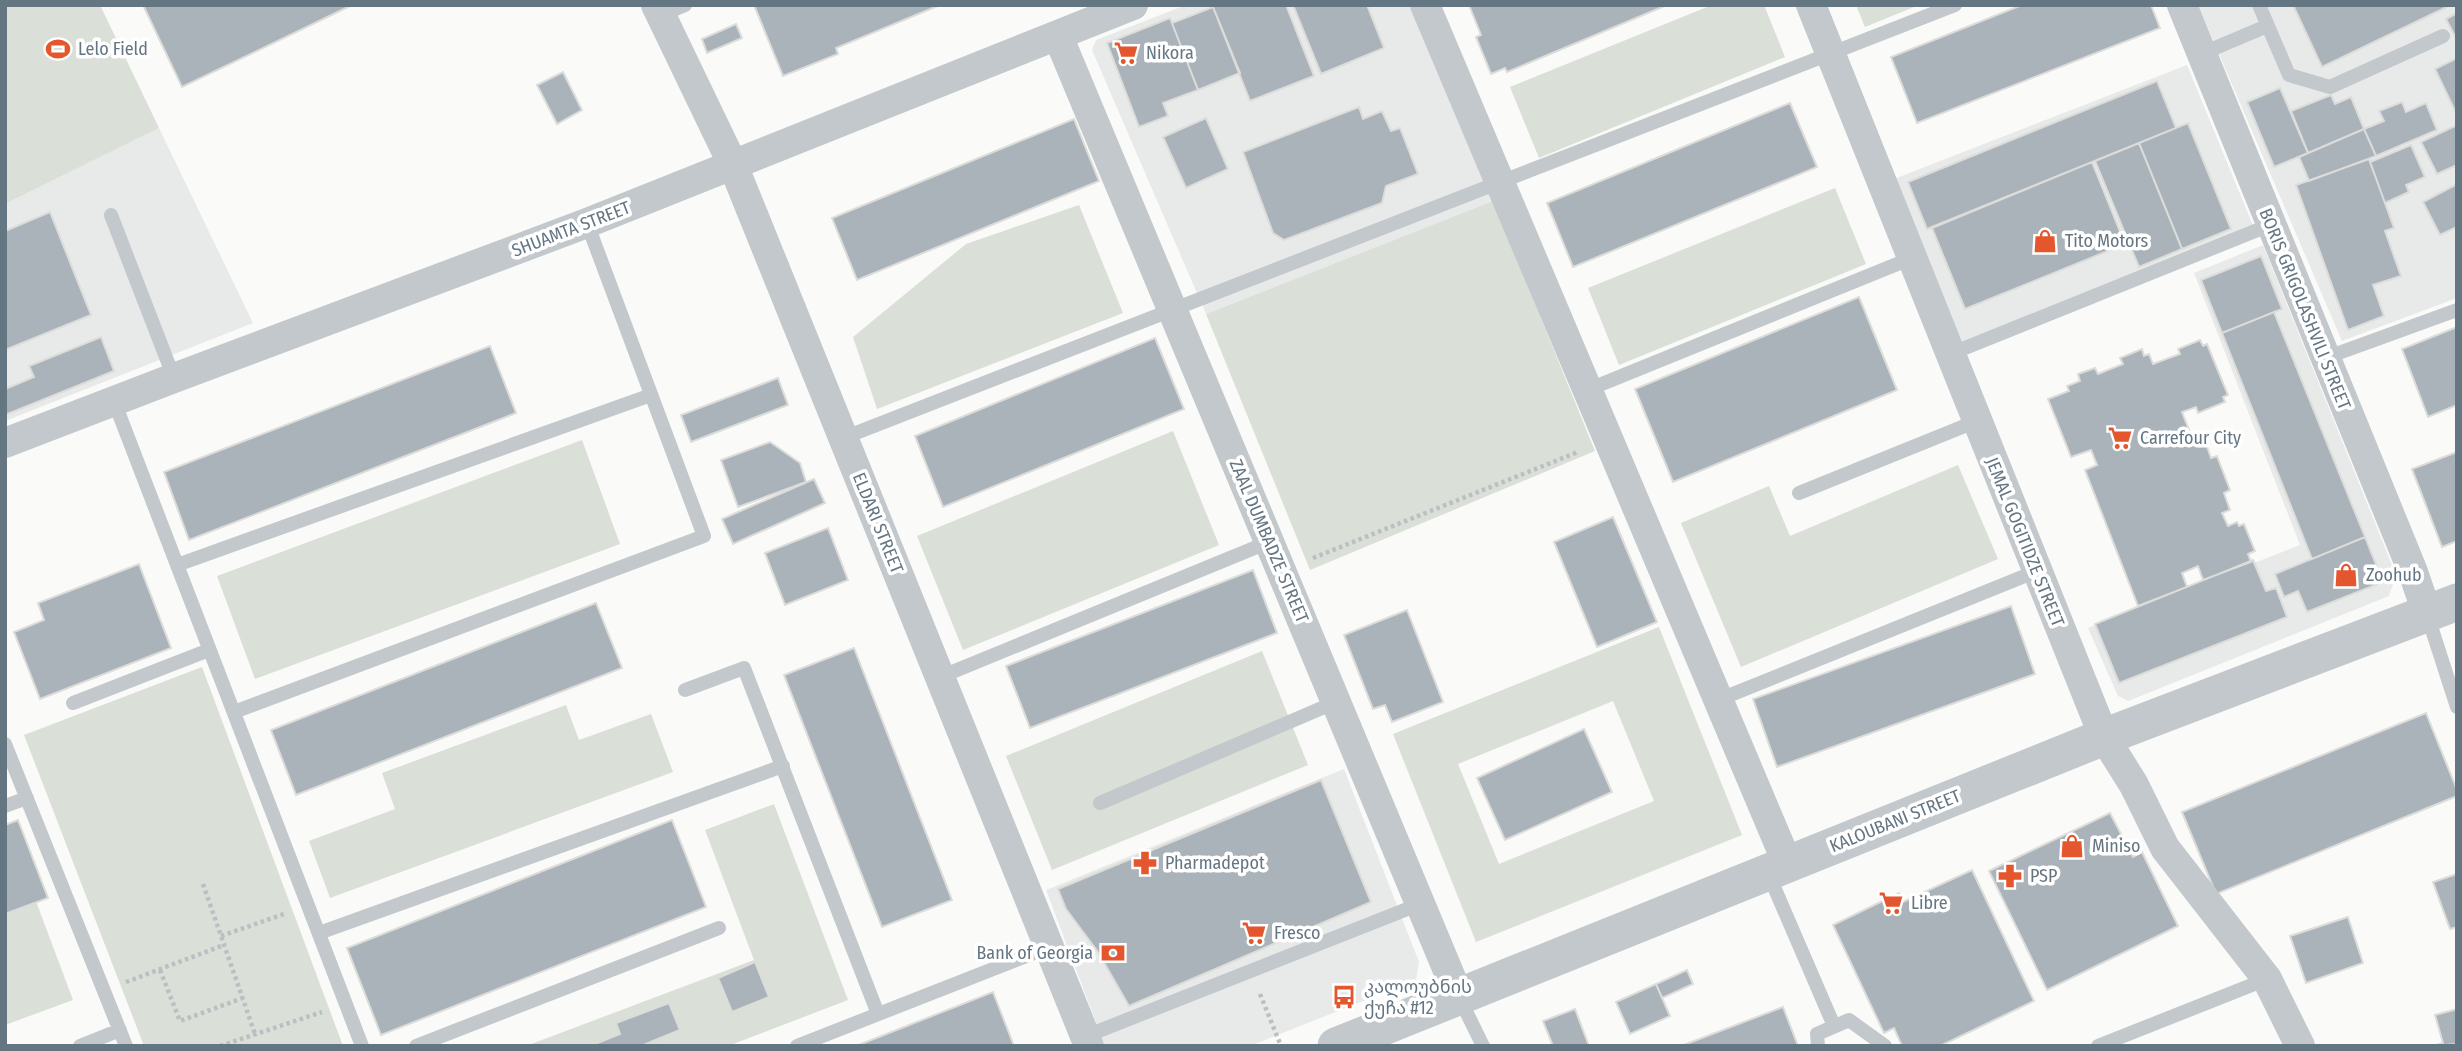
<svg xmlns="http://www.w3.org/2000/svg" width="2462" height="1051" font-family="'Fira Sans Condensed','Noto Sans Georgian',sans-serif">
<rect width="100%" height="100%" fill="#fafaf8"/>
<path fill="#e8e9e9" d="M1186 5H1411L1493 201 1206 314 1092 50 1096 40Z
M2198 5H2457V298L2342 341Z
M2187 65 2254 228 1962 342 1894 179Z
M159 128 253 323 5 421V204Z
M2263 245 2396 575 2389 596 2128 701 2118 696 2088 628 2300 545 2194 273Z
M1344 769 1419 962 1416 980 1250 1046H1105L1046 890Z"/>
<path fill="#dadfd7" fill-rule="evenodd" d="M5 5H100L159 128 5 204Z
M1712 5H1764L1785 57 1539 158 1510 87Z
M1856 5H1919L1865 27Z
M1835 188 1866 264 1619 365 1588 288Z
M1493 201 1595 451 1310 570 1206 314Z
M1079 205 1123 313 877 409 853 337 966 244Z
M1173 431 1219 545 963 650 917 536Z
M582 440 620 544 255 679 217 576Z
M1958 465 1998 559 1741 667 1681 523 1769 486 1790 536Z
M1659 627 1742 835 1476 942 1393 734ZM1613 701 1654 801 1499 864 1458 764Z
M1262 651 1308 765 1052 870 1006 756Z
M202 667 343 1046H144L24 735Z
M566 705 579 740 651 714 673 772 330 898 309 841 395 809 382 773Z
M774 804 848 1000 728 1046H526L754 960 705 830Z
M34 896 73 1000 5 1025V907Z"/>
<path fill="#aab3b9" stroke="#dcdcda" stroke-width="2" d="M143 5H350V6L182 87Z
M754 5H940L836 48 838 54 783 76Z
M1216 5H1286L1314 76 1250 101 1213 7Z
M1293 5H1367L1384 48 1321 74Z
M1469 5H1667L1507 72 1505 68 1491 74 1476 37 1481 35Z
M2022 5H2151L2160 28 1917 123 1891 57Z
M2293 5H2451L2322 67Z
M1213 7 1240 73 1198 90 1172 23Z
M2457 13V40L2446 19Z
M1170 18 1198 90 1163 103 1168 116 1139 127 1107 43Z
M736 24 742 38 707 53 702 39Z
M2457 58V115L2435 69Z
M563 72 582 110 557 124 537 85Z
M2157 81 2176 128 1927 229 1908 182Z
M2280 88 2308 153 2274 167 2247 102Z
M2331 95 2335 104 2351 97 2364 129 2308 153 2291 111Z
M2402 102 2406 112 2426 103 2437 130 2376 156 2364 129 2384 121 2379 111Z
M1790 103 1817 167 1573 267 1547 203Z
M1359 107 1363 119 1382 111 1391 131 1400 128 1418 174 1386 186 1382 203 1284 240 1273 233 1243 152Z
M1206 118 1228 169 1186 188 1163 137Z
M1074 119 1099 181 857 280 832 218Z
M2188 123 2231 229 2182 249 2139 143Z
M2457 125V165L2437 174 2421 142Z
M2364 129 2376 156 2309 181 2299 157Z
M2139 143 2182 249 2139 267 2095 161Z
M2411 145 2425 177 2406 185 2409 192 2385 203 2370 162Z
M2369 159 2394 228 2385 231 2401 276 2373 285 2384 316 2348 330 2296 185Z
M2092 162 2125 244 1965 309 1932 228Z
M2457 184V227L2440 235 2423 202Z
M50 212 91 315 5 350V231Z
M2261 256 2282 309 2222 333 2201 280Z
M1859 297 1897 390 1673 482 1635 389Z
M2274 312 2365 537 2312 559 2222 333Z
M2457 327V405L2428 417 2402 349Z
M101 337 114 371 5 415V389L34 377 29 366Z
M1155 338 1184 409 943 507 915 436Z
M2200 340 2203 346 2207 344 2228 395 2223 397 2225 402 2198 413 2196 407 2182 412 2195 445 2205 441 2211 458 2217 456 2230 490 2224 493 2230 510 2222 513 2228 526 2237 522 2239 526 2244 524 2255 551 2248 554 2251 562 2203 580 2198 566 2182 573 2187 587 2138 606 2085 470 2097 465 2091 450 2071 457 2048 399 2069 391 2067 386 2080 381 2078 374 2095 368 2098 374 2123 364 2120 358 2142 349 2144 356 2149 354 2153 364 2180 354 2178 349Z
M490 346 516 413 189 540 164 472Z
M778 378 788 405 691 442 681 415Z
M770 442 800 463 806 482 738 507 721 460Z
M2457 452V541L2442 547 2412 469Z
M814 479 825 503 733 544 722 519Z
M1613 517 1657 622 1597 647 1554 542Z
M828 528 848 580 785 605 765 553Z
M2365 537 2383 582 2307 612 2298 591 2284 597 2275 574Z
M2253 560 2266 591 2276 588 2287 617 2119 683 2095 624Z
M139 564 171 648 40 699 14 632 44 620 38 603Z
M1253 570 1277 633 1030 728 1006 666Z
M596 603 622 668 296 795 271 730Z
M2011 606 2035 674 1777 767 1753 699Z
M1407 610 1443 702 1392 722 1385 705 1373 709 1344 635Z
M854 648 952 900 882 927 784 675Z
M2426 713 2457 790V796L2216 894 2182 812Z
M1584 729 1612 792 1505 840 1477 778Z
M1321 780 1371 902 1129 1006 1098 952 1066 909 1058 889Z
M2110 813 2133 857 2142 852 2178 926 2047 990 1989 871Z
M18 820 48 898 5 914V825Z
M672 820 706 907 381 1035 347 948Z
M1972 870 2034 1001 1940 1046H1902L1894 1028 1884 1033 1833 925 1899 893 1903 902Z
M2457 874V927L2450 929 2433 882Z
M2348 917 2363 963 2306 983 2290 936Z
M755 962 769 997 732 1012 718 978Z
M1687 970 1693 984 1662 998 1656 984Z
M1656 984 1670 1016 1630 1034 1616 1002Z
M993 992 1014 1046H856Z
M669 1003 680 1030 641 1046H590L620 1034 616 1023Z
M1783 1007 1798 1046H1681Z
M1575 1009 1589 1046H1553L1543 1021Z
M2457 1009V1044L2432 1046 2443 1043 2435 1015Z"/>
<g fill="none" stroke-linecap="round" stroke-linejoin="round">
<path stroke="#bbbfc2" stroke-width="4.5" stroke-dasharray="3.5 3.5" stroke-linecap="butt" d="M1313 558 1578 452
M203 884 255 1034
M221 936 284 914
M160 970 180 1021 243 998
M126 982 224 945
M1260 994 1281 1046
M220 1046 322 1012"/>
<path stroke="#c3c8cc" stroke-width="14" d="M2259 5 2289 75 2330 87 2443 36
M661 15 685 5
M2201 54 2267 26
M111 215 174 378
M1950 354 2270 225
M2325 358 2457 310
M1587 390 1912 258
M114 401 362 1046
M843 438 1955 5
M1799 493 1977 421
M177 565 651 395
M2427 614 2457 707
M940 677 1269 542
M685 690 744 668 878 1014
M1718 700 2037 571
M73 703 209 650
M234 712 704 536 587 223
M5 744 126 1046
M1100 803 1336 702
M5 806 27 798
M1768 873 1834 1026
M319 933 783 766
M1459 997 1483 1046
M1086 1036 1420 904
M80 1046 120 1030
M416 1046 719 928
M797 1046 1049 947
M1818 1046 1817 1034 1849 1020 1885 1046
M2098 1046 2267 979"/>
<path stroke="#c3c8cc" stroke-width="30" d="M656 5 733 165 1089 1046
M1425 5 1788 865
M1811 5 2104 737 2134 785 2165 848 2267 979 2300 1046
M2182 5 2413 572 2427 613
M1058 36 1459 997
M5 443 174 378 587 223 1133 5"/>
<path stroke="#c3c8cc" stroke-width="37" d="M1336 1046 2104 737 2457 602"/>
</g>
<defs>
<g id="stadium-bare" transform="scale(1.89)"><path d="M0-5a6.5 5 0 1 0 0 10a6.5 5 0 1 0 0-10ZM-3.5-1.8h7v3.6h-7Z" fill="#e4572e" stroke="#fff" stroke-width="2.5" paint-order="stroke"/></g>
<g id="supermarket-bare" transform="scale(1.89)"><path d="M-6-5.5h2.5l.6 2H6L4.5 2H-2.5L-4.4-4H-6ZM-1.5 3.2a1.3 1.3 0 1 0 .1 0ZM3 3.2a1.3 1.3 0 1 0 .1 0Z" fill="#e4572e" stroke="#fff" stroke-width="2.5" paint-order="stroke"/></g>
<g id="shop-bare" transform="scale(1.89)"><path d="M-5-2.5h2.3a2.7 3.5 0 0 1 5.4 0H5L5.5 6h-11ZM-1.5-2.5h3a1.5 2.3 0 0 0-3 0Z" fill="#e4572e" stroke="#fff" stroke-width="2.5" paint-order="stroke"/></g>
<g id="pharmacy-bare" transform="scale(1.89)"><path d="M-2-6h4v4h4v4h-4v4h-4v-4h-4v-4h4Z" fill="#e4572e" stroke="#fff" stroke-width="2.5" paint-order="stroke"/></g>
<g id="bank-bare" transform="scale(1.89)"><path d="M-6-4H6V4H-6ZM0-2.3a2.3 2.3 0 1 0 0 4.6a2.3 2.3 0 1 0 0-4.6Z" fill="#e4572e" stroke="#fff" stroke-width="2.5" paint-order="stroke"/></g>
<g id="bus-bare" transform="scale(1.89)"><path d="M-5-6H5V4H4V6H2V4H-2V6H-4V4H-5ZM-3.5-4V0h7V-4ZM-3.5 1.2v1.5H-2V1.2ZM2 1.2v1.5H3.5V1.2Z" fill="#e4572e" stroke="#fff" stroke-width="2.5" paint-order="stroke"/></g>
</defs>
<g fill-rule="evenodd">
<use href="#stadium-bare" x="58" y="49"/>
<use href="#supermarket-bare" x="1126" y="53"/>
<use href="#shop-bare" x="2045" y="241"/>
<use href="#supermarket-bare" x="2120" y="438"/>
<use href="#shop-bare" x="2346" y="575"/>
<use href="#shop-bare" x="2072" y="846"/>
<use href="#pharmacy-bare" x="1145" y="863"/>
<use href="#pharmacy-bare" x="2010" y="876"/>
<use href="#supermarket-bare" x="1891" y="903"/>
<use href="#supermarket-bare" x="1254" y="933"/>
<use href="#bank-bare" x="1113" y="953"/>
<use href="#bus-bare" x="1344" y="997"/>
</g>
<g text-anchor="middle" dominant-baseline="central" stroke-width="7" stroke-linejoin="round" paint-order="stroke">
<g font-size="18" fill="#657683" stroke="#fff" text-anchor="start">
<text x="78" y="49">Lelo Field</text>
<text x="1146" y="53">Nikora</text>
<text x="2065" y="241">Tito Motors</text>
<text x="2140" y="438">Carrefour City</text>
<text x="2366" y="575">Zoohub</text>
<text x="2092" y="846">Miniso</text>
<text x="1165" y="863">Pharmadepot</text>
<text x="2030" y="876">PSP</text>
<text x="1911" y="903">Libre</text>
<text x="1274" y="933">Fresco</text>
<text x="1093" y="953" text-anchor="end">Bank of Georgia</text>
<text x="1364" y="987">კალოუბნის<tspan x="1364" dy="21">ქუჩა #12</tspan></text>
</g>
<g font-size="18" fill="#657683" stroke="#fff">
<text transform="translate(571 229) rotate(-21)">SHUAMTA STREET</text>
<text transform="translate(2305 309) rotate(68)">BORIS GRIGOLASHVILI STREET</text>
<text transform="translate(878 523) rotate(68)">ELDARI STREET</text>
<text transform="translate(1269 541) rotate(67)">ZAAL DUMBADZE STREET</text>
<text transform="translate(2025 542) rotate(68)">JEMAL GOGITIDZE STREET</text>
<text transform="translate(1895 821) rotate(-22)">KALOUBANI STREET</text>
</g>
</g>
<rect width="2462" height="1051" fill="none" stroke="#657683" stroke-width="14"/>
</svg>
